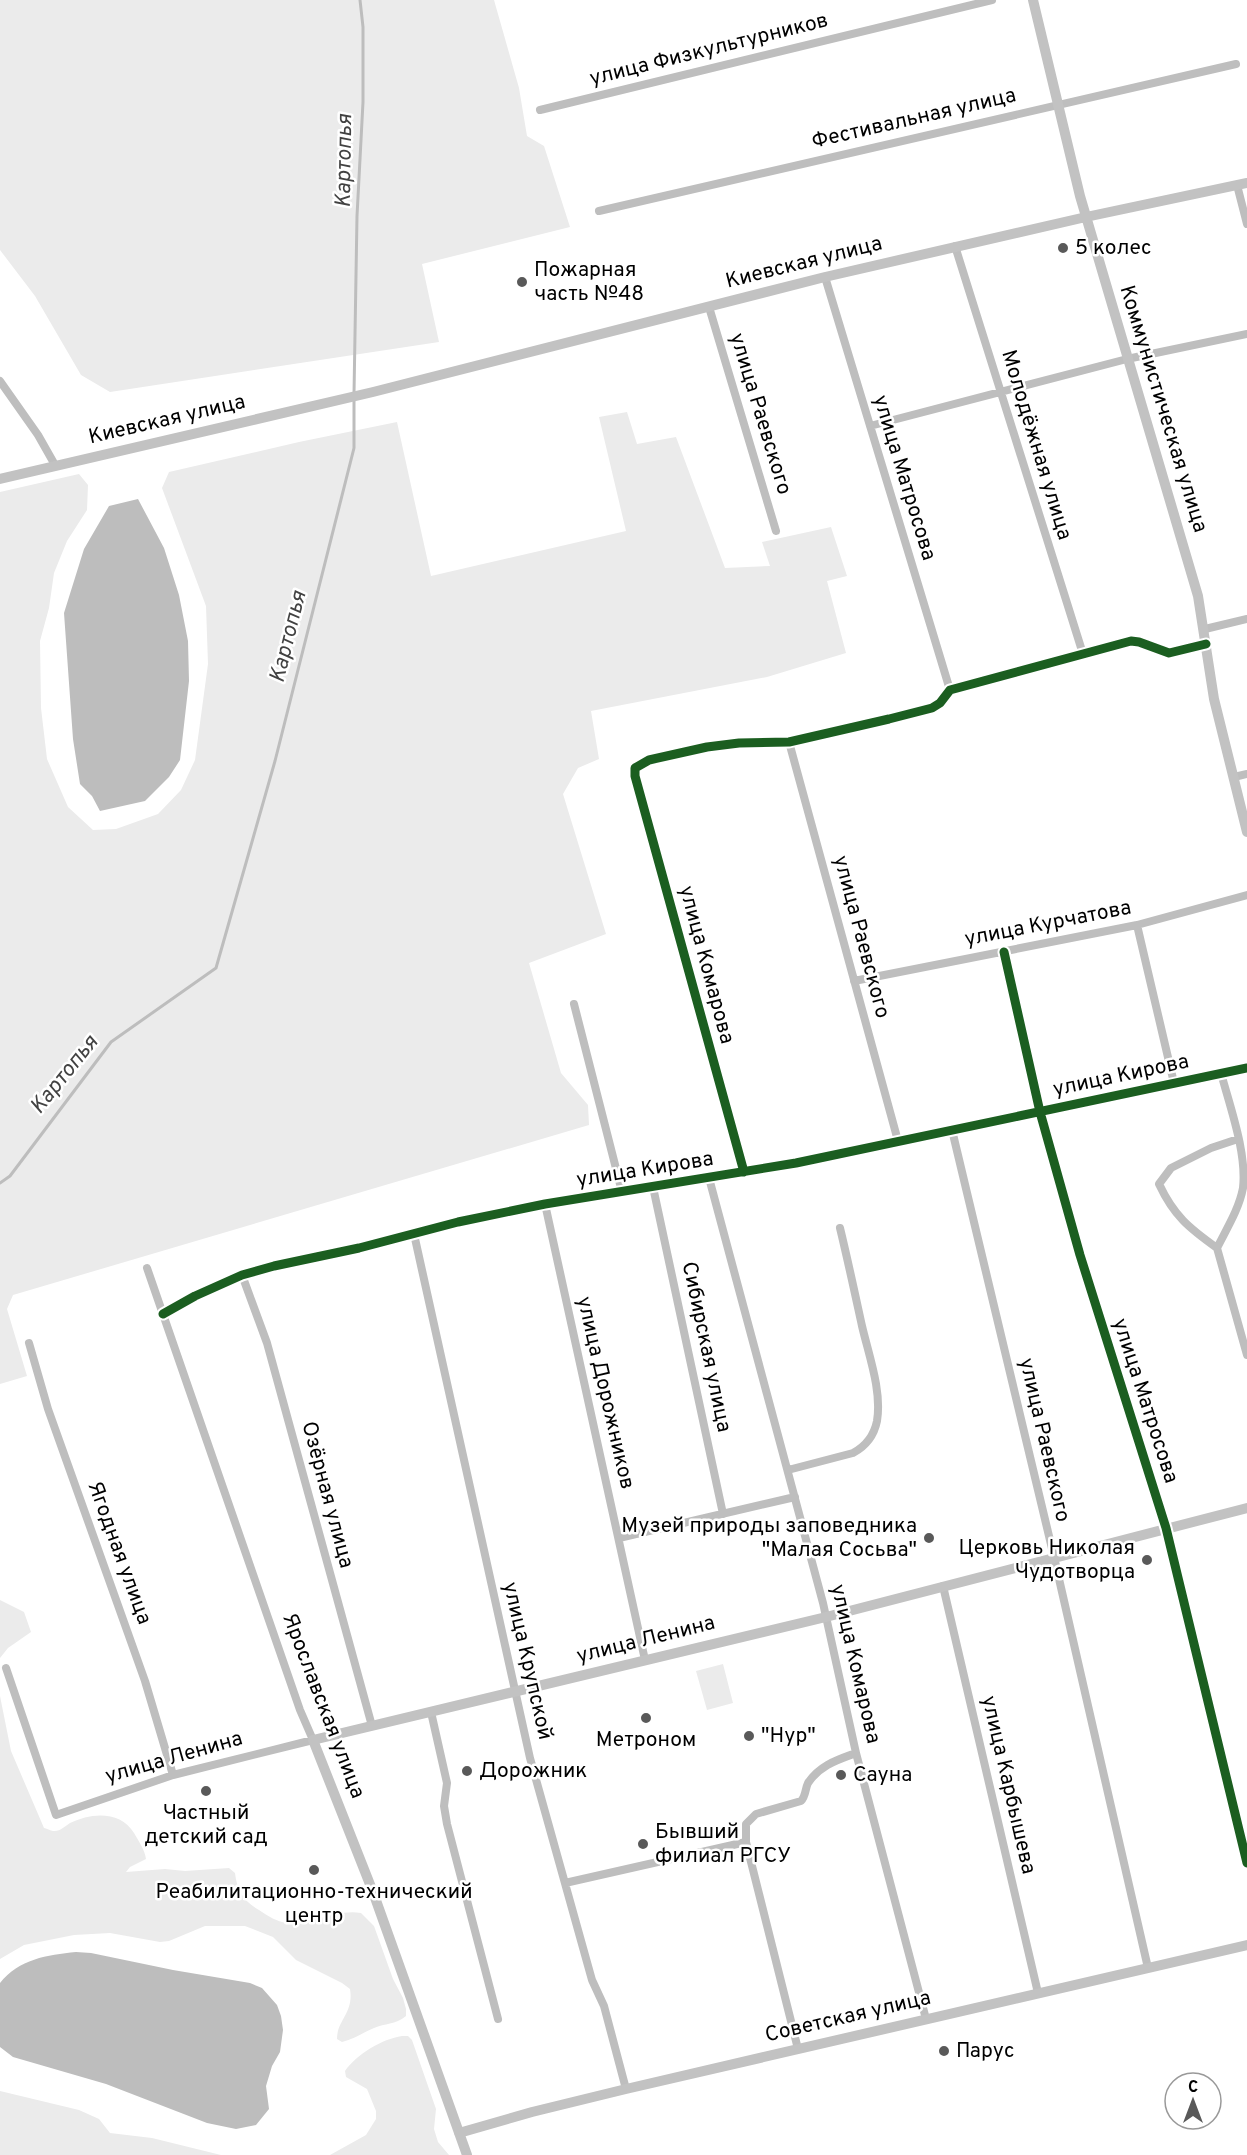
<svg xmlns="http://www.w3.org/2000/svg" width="1247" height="2155" font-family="Overpass,sans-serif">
<rect width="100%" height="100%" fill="#fff"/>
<path fill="#ebebeb" d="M0 0H494L519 88 527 136 544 146 570 227 422 264 439 342 110 392 81 375 35 296 0 250Z
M627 412 637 444 676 437 725 568 770 566 762 542 831 527 847 576 827 581 846 653 767 677 591 711 599 759 578 768 563 794 606 934 529 963 561 1073 588 1105 589 1125 13 1295 7 1309 27 1376 0 1384V492L79 474 88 485 87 510 67 541 54 573 49 608 40 641 41 708 47 759 68 807 93 830 116 829 158 814 181 790 195 760 208 664 206 606 162 488 169 472 299 442 397 422 431 576 626 531 599 417Z
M0 1600 24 1612 31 1632 8 1648 0 1658Z
M723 1664 733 1703 707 1710 696 1671Z
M0 1696 11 1751 44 1828C46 1828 51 1831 53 1831 60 1832 65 1826 70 1823 92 1812 121 1811 134 1833 139 1842 145 1850 146 1859L130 1867 126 1872 165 1869 185 1871 229 1868 235 1873C237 1890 243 1901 259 1910 268 1916 277 1922 288 1923 311 1925 335 1909 361 1913L374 1926 393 1979 403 1998 406 2009V2016C395 2025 385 2023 374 2028 362 2033 354 2039 342 2042L337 2039C337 2020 354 2013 350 1989L342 1983 296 1960 273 1937 245 1926H205L169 1941 160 1942 110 1933 74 1935 24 1945 0 1959Z
M402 2036H408L412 2040 436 2109 434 2129 438 2142 449 2155H330L366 2135 376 2119V2111L367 2089 346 2077 345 2071C357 2054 382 2039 402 2036Z
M0 2091 79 2110 99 2119 110 2133 152 2138 221 2155H0Z"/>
<path fill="#bdbdbd" d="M138 499 164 548 179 595 188 641 189 681 180 760 169 777 145 801 100 811 92 796 80 784 73 739 64 613 84 549 109 506Z
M76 1952 91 1953 173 1970 250 1983 262 1988 277 2005 281 2016 283 2030 280 2052 272 2066 266 2086 269 2109 256 2125 236 2129 207 2123 106 2084 13 2057 0 2047V1983C19 1959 47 1955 76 1952Z"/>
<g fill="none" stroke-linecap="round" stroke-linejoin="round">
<path stroke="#bdbdbd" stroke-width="3" d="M354 394 357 216 363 102V27L360 0
M0 1183 10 1176 111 1042 216 968 275 761 354 448V400"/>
<path stroke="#bebebe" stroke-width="8" d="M540 110 992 0
M1237 185 1247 224
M599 211 1236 64
M955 246 1083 654
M825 277 950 690
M709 307 776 531
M0 381 38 435 55 465
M870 426 1127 359 1247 334
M1205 629 1247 619
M789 742 898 1141
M1234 777 1247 774
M1137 925 1174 1083
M1004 952 1040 1112 1080 1255 1166 1528 1247 1863
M854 981 1137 925 1247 895
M574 1004 622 1192
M1221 1073C1230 1107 1247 1153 1243 1188 1239 1209 1227 1228 1217 1248L1247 1355
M952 1130 1054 1557 1148 1968
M744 1172 635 776V768L649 760 707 747 739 743 789 742 889 719 932 708 940 703 950 690 1131 641 1139 642 1169 653 1206 644
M709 1178 823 1603 856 1753 926 2019
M653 1187 723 1514
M545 1204 645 1660
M414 1234 530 1758 592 1980 604 2006 626 2089
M1217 1248C1189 1228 1174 1216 1159 1184L1171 1168 1211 1148 1238 1139
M242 1275 267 1343 372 1726
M29 1343 48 1409 145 1681 173 1775
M788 1470 853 1453C866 1446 874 1436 877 1421 882 1391 869 1356 862 1326 855 1294 848 1261 840 1228
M619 1538 795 1497
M943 1586 1038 1993
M6 1668 56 1815 173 1775 313 1740 300 1710 147 1268
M431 1712 447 1783 444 1806 447 1824 498 2019
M565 1883 746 1842
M798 2049 746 1842V1824L756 1814 801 1801C806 1796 805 1789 808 1783 820 1765 837 1760 856 1753"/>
<path stroke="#c2c2c2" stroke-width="10" d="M1033 0 1080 196 1198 596 1214 699 1247 832
M0 479 373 392 825 277 1086 217 1247 183
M163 1314 195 1296 242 1275 274 1266 359 1248 458 1222 545 1204 796 1163 1247 1068
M459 2133 532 2112 626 2089 1247 1945
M467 2155 373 1892 313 1740 826 1617 1247 1508"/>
<g stroke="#fff" stroke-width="13">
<path id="cycleway" d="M1004 952 1040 1112 1080 1255 1166 1528 1247 1863
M744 1172 635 776V768L649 760 707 747 739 743 789 742 889 719 932 708 940 703 950 690 1131 641 1139 642 1169 653 1206 644
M163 1314 195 1296 242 1275 274 1266 359 1248 458 1222 545 1204 796 1163 1247 1068"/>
</g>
<use href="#cycleway" stroke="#1b5e20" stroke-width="9"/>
</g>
<g fill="#595959" stroke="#fff" stroke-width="2">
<circle cx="1063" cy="248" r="6"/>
<circle cx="522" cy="282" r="6"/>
<circle cx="929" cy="1538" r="6"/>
<circle cx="1147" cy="1560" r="6"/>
<circle cx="646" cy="1718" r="6"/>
<circle cx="749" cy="1736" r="6"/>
<circle cx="467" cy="1771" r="6"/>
<circle cx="841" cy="1775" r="6"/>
<circle cx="206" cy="1791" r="6"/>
<circle cx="643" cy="1844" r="6"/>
<circle cx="314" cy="1870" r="6"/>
<circle cx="944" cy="2051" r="6"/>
</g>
<g text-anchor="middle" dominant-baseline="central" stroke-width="5" stroke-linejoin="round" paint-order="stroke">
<g font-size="21" fill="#000" stroke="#fff">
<text transform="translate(709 50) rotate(-14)">улица Физкультурников</text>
<text transform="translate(914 119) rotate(-13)">Фестивальная улица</text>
<text transform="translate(804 263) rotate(-14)">Киевская улица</text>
<text transform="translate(1163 409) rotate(73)">Коммунистическая улица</text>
<text transform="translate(760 414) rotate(73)">улица Раевского</text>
<text transform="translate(167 420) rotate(-13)">Киевская улица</text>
<text transform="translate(1036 445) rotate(73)">Молодёжная улица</text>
<text transform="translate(904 478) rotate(73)">улица Матросова</text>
<text transform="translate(1048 924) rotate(-11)">улица Курчатова</text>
<text transform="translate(861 937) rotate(75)">улица Раевского</text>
<text transform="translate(706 965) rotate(75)">улица Комарова</text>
<text transform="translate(1121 1076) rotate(-12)">улица Кирова</text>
<text transform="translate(645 1170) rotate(-9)">улица Кирова</text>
<text transform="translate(706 1347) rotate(78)">Сибирская улица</text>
<text transform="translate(605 1393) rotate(77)">улица Дорожников</text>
<text transform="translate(1145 1401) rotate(72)">улица Матросова</text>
<text transform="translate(1044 1440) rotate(77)">улица Раевского</text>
<text transform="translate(327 1495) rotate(75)">Озёрная улица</text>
<text transform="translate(119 1553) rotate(70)">Ягодная улица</text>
<text transform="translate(646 1640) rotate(-14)">улица Ленина</text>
<text transform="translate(527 1661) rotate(77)">улица Крупской</text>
<text transform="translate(855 1664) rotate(77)">улица Комарова</text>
<text transform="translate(323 1706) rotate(69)">Ярославская улица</text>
<text transform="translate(174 1758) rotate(-16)">улица Ленина</text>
<text transform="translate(1008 1785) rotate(77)">улица Карбышева</text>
<text transform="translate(848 2017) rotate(-13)">Советская улица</text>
</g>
<g font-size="21" fill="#000" stroke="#fff" text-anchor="start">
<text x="1075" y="248">5 колес</text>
<text x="534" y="270">Пожарная<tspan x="534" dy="24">часть №48</tspan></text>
<text x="917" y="1526" text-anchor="end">Музей природы заповедника<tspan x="917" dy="24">"Малая Сосьва"</tspan></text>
<text x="1135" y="1548" text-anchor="end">Церковь Николая<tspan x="1135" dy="24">Чудотворца</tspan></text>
<text x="761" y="1736">"Нур"</text>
<text x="646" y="1740" text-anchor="middle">Метроном</text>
<text x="479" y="1771">Дорожник</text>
<text x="853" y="1775">Сауна</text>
<text x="206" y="1813" text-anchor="middle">Частный<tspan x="206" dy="24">детский сад</tspan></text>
<text x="655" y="1832">Бывший<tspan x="655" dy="24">филиал РГСУ</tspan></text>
<text x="314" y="1892" text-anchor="middle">Реабилитационно-технический<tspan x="314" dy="24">центр</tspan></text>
<text x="956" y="2051">Парус</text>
</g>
<g font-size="22" font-style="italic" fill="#424242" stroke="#fff">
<text transform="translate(345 161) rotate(-89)">Картопья</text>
<text transform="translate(289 637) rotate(-76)">Картопья</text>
<text transform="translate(65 1075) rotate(-51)">Картопья</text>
</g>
</g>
<g transform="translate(1193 2101)"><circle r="28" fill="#ffffff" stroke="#999999" stroke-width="1.5"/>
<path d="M0-4.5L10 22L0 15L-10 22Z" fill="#595959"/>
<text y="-9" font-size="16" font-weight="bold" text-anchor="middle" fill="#000000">С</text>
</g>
</svg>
